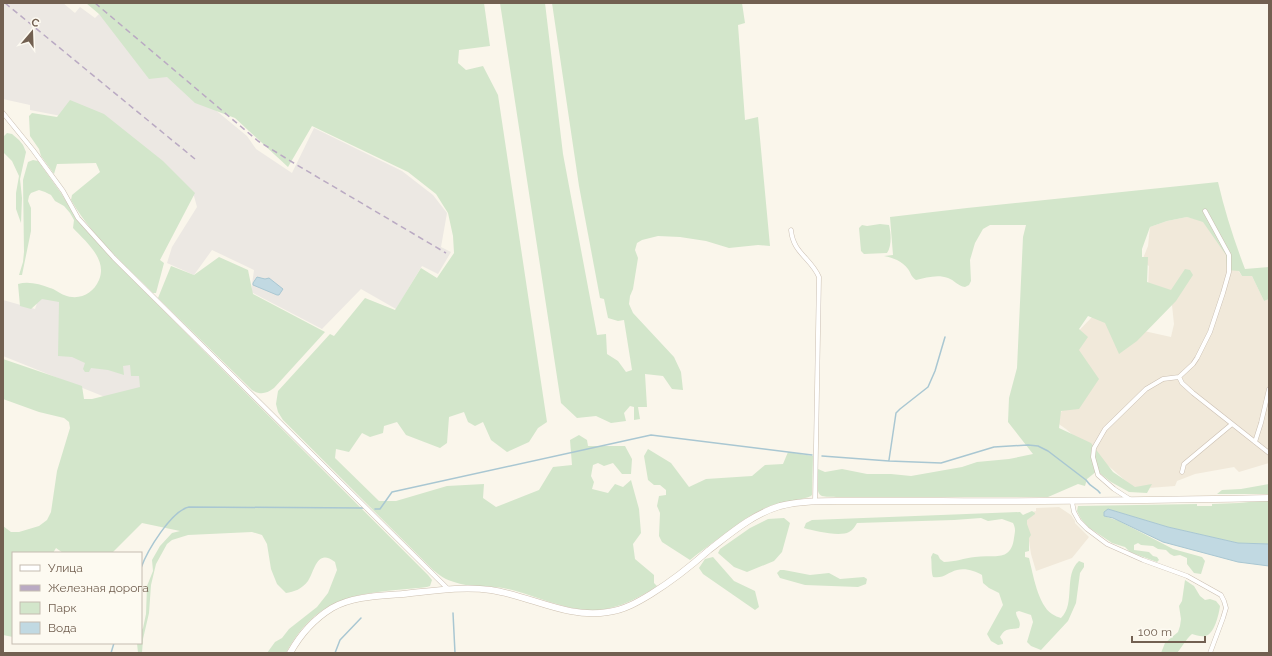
<svg xmlns="http://www.w3.org/2000/svg" width="1272" height="656" font-family="Raleway,sans-serif">
<rect width="100%" height="100%" fill="#faf6eb"/>
<path fill="#f1e9da" d="M1187 217 1203 221 1242 276H1252L1264 301 1269 299V463L1239 472 1234 467 1195 474 1177 481 1175 486 1135 489 1066 429 1053 420 1094 379 1069 341 1094 315 1144 331 1171 337 1174 324 1171 296 1148 290 1149 266 1142 261 1148 246 1150 227 1167 221Z
M1059 507 1071 515 1075 521V523L1089 537 1072 558 1036 571 1031 554 1025 514 1036 511V508Z"/>
<path fill="#ece8e3" d="M3 3H63L75 13 80 7 95 18 99 14 247 136 256 149 292 173 314 128 402 171 433 195 447 213 441 247 451 252 438 274 422 266 396 309 361 289 322 329 251 292 254 270 212 250 194 275 167 263 172 247 197 207 194 196 61 116 30 110V105L3 99Z
M40 295 168 335 162 388 105 397 3 356V300L35 309Z"/>
<path fill="#d3e6cb" d="M86 3H484L490 46 459 50 458 63 466 70 483 66 498 95 547 422 538 428 529 442 507 452 491 440 483 422 475 426 468 422 464 412 449 417 447 443 440 448 406 435 397 422 384 426 383 433 370 437 362 433 349 452 336 449 335 458 379 501H396L447 486 484 484 483 498 496 507 539 490 553 467 572 465 570 440 579 435 587 440 588 446H625L632 459 631 474H622L613 463 604 466 598 463 593 465 591 476 594 482 592 489 608 493 615 484 623 487 631 480 639 509 641 533 633 544 635 559 654 575V583L657 586C639 598 620 608 598 610 565 612 534 594 503 588 487 585 469 588 454 582 446 580 439 575 433 570L283 420 278 412 276 404 278 391 330 334 334 336 365 298 395 310 421 268 437 278 454 253 453 236 448 213 436 194 408 172 312 126 288 167 235 118 195 103 167 77 149 79 99 14Z
M500 3H545L563 154 597 335 606 334 607 354 618 361 626 372 632 370 624 320 618 321 608 318 604 299 600 298 579 186 552 3H742L745 23 738 25 745 120 758 117 770 246 758 245 729 248 706 241 680 237 658 236 642 240 637 243 635 250 638 258 633 289 630 296 629 304 633 313 674 357 681 372 683 390 672 389 663 376 645 374 647 407H638L640 419 634 420V407L630 406 624 413 626 421 611 423 596 416 577 418 561 403Z
M70 100 104 114 163 161 195 193 160 260 164 263 156 293H153C124 264 91 235 71 200L72 195 100 172 96 163 57 164 54 174 41 156 39 149 30 136 29 116 32 113 57 117Z
M7 133 12 134 19 140 23 145 26 152 20 179 22 198 21 223 16 209V193L19 176 12 161 3 152V135L4 136Z
M33 160 38 161 61 193 77 219 113 260 428 575 432 580 430 586 427 587C363 594 321 590 286 653H267L275 642 282 638 289 629 317 607 328 593 337 570 335 562C317 548 315 570 308 581 302 589 294 592 286 593L277 584 271 569 267 544 262 535 252 532 188 535 172 540 167 544 156 564 151 585 149 613 143 639 142 653H138L137 643H141V631L143 628 146 614 147 586 153 571 152 560 160 546 172 533 180 531 142 523 112 553H63L56 548 53 553H13V637L3 635V526L11 532H19L39 526 47 520 51 512 57 471 70 428 69 422 64 418 39 412 3 399V359L82 386 84 399H92L140 387 139 376H131L130 365 123 366 124 375 108 370 91 368 89 372H85L83 369 85 363 72 357 58 356 59 302 42 299 31 309 20 306 18 284C28 281 40 284 50 288 55 289 59 293 64 295 79 301 93 294 99 280 108 259 85 241 73 228L74 220 70 213 64 206 55 201 51 195 45 192 39 190 31 193 29 196 28 201 31 208V231L22 275H19L23 262 24 252 23 180 28 162Z
M1218 182C1225 212 1234 240 1245 269L1269 267V299L1264 301 1252 276H1242L1239 271 1227 270 1226 255 1203 222 1187 217 1167 221 1150 227 1142 249V257H1148L1147 282 1171 290 1185 269 1190 270 1193 275 1176 301 1137 341 1119 354 1105 323 1088 316 1079 329 1088 337 1079 350 1099 379 1079 409 1061 411 1059 428 1091 443 1113 472 1135 487 1152 484 1147 493 1129 492 1111 482 1097 471 1087 479 1085 486 1078 484 1048 497H836C829 496 820 499 818 491V469L825 472 842 469 867 474H891L911 476 962 467 977 462 1009 459 1033 454 1008 422 1009 398 1017 368 1023 237 1026 225H990L983 229 975 243 970 260 971 281 969 285 965 287C958 286 954 280 948 278 937 274 926 278 916 280 911 277 911 273 908 269 902 261 894 258 884 256L893 255 890 217 967 208Z
M880 224 889 225C891 233 892 246 887 253L864 254 861 251 859 228 862 225 867 226Z
M219 257 248 270 253 294 325 332 274 388C266 394 260 395 252 390L158 298 171 266 194 275Z
M648 449 671 463 689 487 706 479 752 476 765 465 783 464 788 452 813 456 812 495C807 500 782 501 773 505 751 512 734 527 715 541 707 547 698 553 690 560L662 542 659 536 660 513 657 506 659 496 666 495V490L660 485H654L648 480 644 456Z
M1269 484V494H1217L1222 490 1241 489Z
M1269 500V544L1238 543 1168 527 1108 509 1104 516 1119 521 1173 549 1202 557 1205 561 1201 574 1194 573 1187 564V558L1180 555 1174 556 1170 554 1166 550 1158 549 1153 546 1141 545 1138 543 1134 545V550L1149 552 1153 556 1157 557 1159 560 1157 562 1130 552 1125 547 1112 543 1088 527 1081 519 1077 511 1078 506 1197 504V506H1212V504L1239 503Z
M1032 511 1035 513V514L1027 520V524L1031 535 1029 538V551L1025 552V557L1029 558C1033 574 1038 605 1052 614 1055 616 1058 617 1061 618 1076 604 1063 575 1079 561L1084 563V567L1080 573 1076 603 1068 621 1041 650 1031 646 1027 642 1033 622 1031 615 1019 611 1016 612C1016 618 1022 621 1019 628 1009 630 1006 627 1000 637L1003 642V644L998 645 991 641 987 634 1003 605 999 593 989 588 983 583 982 575C975 571 966 568 957 570 948 572 944 579 933 577 931 572 932 563 931 557L933 553 938 555 940 559 944 562C955 562 964 558 975 557 993 554 1011 563 1014 538 1015 531 1016 529 1013 523L1002 519 988 521 981 518 954 520 857 523C855 526 853 530 849 532 840 537 814 531 804 528L806 523 812 520 1020 512 1023 515Z
M784 518 790 523 782 552 774 561 747 572 734 567 718 553 720 549 750 528 768 519Z
M713 557 734 581 755 591 759 607 755 610 703 574 699 568 705 559Z
M780 570H784L810 575 829 573 840 579 864 577 867 579 866 584 858 587 805 585 780 578 777 573Z
M1185 580 1194 586 1200 596 1205 600 1210 599 1216 601 1220 606C1219 614 1214 635 1205 636 1201 637 1196 635 1192 634 1186 639 1182 647 1177 653H1161L1165 643 1178 632 1180 626 1181 619 1179 606 1182 601Z"/>
<path fill="#c1d9e2" stroke="#a9c7d2" d="M257 277 265 279 269 278 283 289 279 295H277L253 285V283Z
M1108 509 1168 527 1238 543 1269 544V566L1238 562 1163 542 1113 518 1104 516V512Z"/>
<g fill="none" stroke-linecap="round" stroke-linejoin="round">
<path stroke="#a9c7d2" stroke-width="1.5" d="M822 456 889 461 941 463 994 447 1028 445 1038 446 1048 451 1086 480C1091 488 1097 488 1100 493
M889 460 896 413 900 409 928 387 935 371 945 337
M375 509H380L392 492 651 435 812 455
M141 568C147 551 171 511 189 507L364 508
M453 613 455 653
M111 653 114 643
M335 653 340 640 361 618"/>
<g stroke="#cbbfb2" stroke-width="5">
<path id="minor" d="M3 113 33 150 63 191 78 218 114 258 448 589
M791 230C793 253 811 258 819 277L815 502
M1179 377 1182 383 1193 393 1269 453
M1255 442 1261 423 1269 389
M1182 472 1184 464 1232 424
M1131 500 1114 489 1098 475 1093 457 1094 448 1105 429 1146 389 1163 379 1179 377 1193 364 1197 358 1210 332 1223 293 1229 272V255L1205 211
M1072 502 1074 512 1079 521 1087 529 1107 544 1143 560 1187 576 1221 595 1224 601 1226 608 1223 618 1210 653"/>
</g>
<g stroke="#cdc0b0" stroke-width="7">
<path id="secondary" d="M290 653C300 635 314 619 332 608 353 596 380 596 403 594 432 591 462 586 491 590 531 596 568 619 608 612 624 610 638 602 651 594 672 581 691 566 709 550 731 533 753 514 780 506 803 500 828 501 852 501 882 501 911 501 941 501 1050 502 1160 500 1269 498"/>
</g>
<use href="#minor" stroke="#fff" stroke-width="4"/>
<use href="#secondary" stroke="#fff" stroke-width="6"/>
<path stroke="#baaac3" stroke-width="1.5" stroke-dasharray="6 4" stroke-linecap="butt" d="M5 3 195 159
M95 3 258 141 297 165 446 253"/>
</g>
<rect width="1272" height="656" fill="none" stroke="#726051" stroke-width="8"/>
<rect x="12" y="552" width="130" height="92" fill="#fdfaf1" stroke="#c5bcb1"/>
<rect x="20" y="565" width="20" height="6" fill="#ffffff" stroke="#c5bcb1"/>
<text x="48" y="572" font-size="12" fill="#726051">Улица</text>
<rect x="20" y="585" width="20" height="6" fill="#baaac3" stroke="#c5bcb1"/>
<text x="48" y="592" font-size="12" fill="#726051">Железная дорога</text>
<rect x="20" y="602" width="20" height="12" fill="#d3e6cb" stroke="#c5bcb1"/>
<text x="48" y="612" font-size="12" fill="#726051">Парк</text>
<rect x="20" y="622" width="20" height="12" fill="#c1d9e2" stroke="#c5bcb1"/>
<text x="48" y="632" font-size="12" fill="#726051">Вода</text>
<g transform="translate(32 32) rotate(19)" stroke="#fdfaf1" stroke-width="3" paint-order="stroke">
<path d="M0-3L7 15L0 10L-7 15Z" fill="#726051"/>
<text y="-6" font-size="11" font-weight="bold" text-anchor="middle" fill="#726051">С</text>
</g>
<path d="M1132 636v6h73v-6" fill="none" stroke="#726051" stroke-width="2"/>
<text x="1138" y="636" font-size="12" fill="#726051" stroke="#fdfaf1" stroke-width="3" paint-order="stroke">100 m</text>
</svg>
